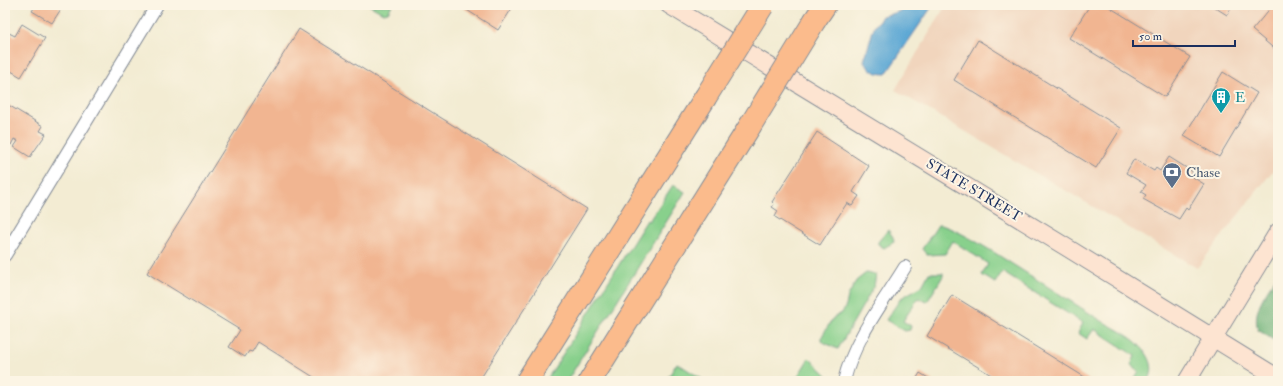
<svg xmlns="http://www.w3.org/2000/svg" width="1283" height="386" font-family="'IM FELL Double Pica',serif">
<rect width="100%" height="100%" fill="#fcf5e5"/>
<filter id="ink" filterUnits="userSpaceOnUse"><feTurbulence type="fractalNoise" baseFrequency=".025" numOctaves="2"/><feDisplacementMap in="SourceGraphic" scale="8" xChannelSelector="R" yChannelSelector="G"/><feConvolveMatrix kernelMatrix="1 2 1 2 8 2 1 2 1" color-interpolation-filters="sRGB"/></filter>
<filter id="wash" filterUnits="userSpaceOnUse"><feTurbulence type="fractalNoise" baseFrequency=".012" numOctaves="4" result="noise"/><feDisplacementMap in="SourceGraphic" scale="16" xChannelSelector="R" yChannelSelector="G"/><feGaussianBlur stdDeviation="0.9" result="paint"/><feColorMatrix in="noise" values="0 0 0 0 0 0 0 0 0 0 0 0 0 0 0 0 0 1.4 0 .05"/><feComposite in="paint" operator="in"/></filter>
<g filter="url(#wash)">
<rect width="100%" height="100%" fill="#f3ecd3"/>
<path fill="#f1d5bd" d="M946 5H1278V164L1197 268 895 90Z"/>
<path fill="#88d08c" stroke="#528075" d="M369 5H392L388 12 383 13Z
M673 185 685 192 567 381H546L647 220 649 221Z
M938 225C948 224 985 247 995 253 1029 275 1063 296 1097 318 1111 327 1129 334 1140 346 1150 356 1156 369 1148 381H1133L1139 371 1131 365 1135 356 1094 329 1087 339 1078 333 1083 323 1002 272 995 283 982 275 988 264 953 241 945 254 927 255 922 249Z
M888 230 893 237 894 242 884 248 878 244V242Z
M866 273 876 275 874 286 838 349 821 341V338L833 318 842 313 846 306 848 296 856 281Z
M929 273H943V276L927 302 918 298 903 321 911 326 910 330 905 331 886 320 901 298 922 286Z
M809 358 830 378 829 381H795Z
M677 363 705 381H666Z"/>
<path fill="#6eb278" stroke="#44706b" d="M1278 274V343L1258 330C1251 309 1268 291 1278 274Z"/>
<path fill="#5ca7d4" stroke="#3c6b99" d="M906 5H933L886 74C875 74 869 70 864 61L874 27 879 21 882 16C891 14 901 13 906 5Z"/>
<g id="blocks">
<path fill="#f1b591" d="M36 5H61L59 8 61 9 52 23 32 11Z
M459 5H514L498 30Z
M1090 5H1106L1190 57 1165 97 1069 38Z
M1211 5H1233L1227 15Z
M1273 5H1278V52L1252 30Z
M22 24 45 38 21 77 11 71 5 81V39L9 33 15 36Z
M299 29 587 209 479 381H320L258 342 252 352 249 351 245 357 229 347 240 330 147 273Z
M978 40 1121 128 1096 168 954 80Z
M1223 72 1257 93 1219 157 1184 136Z
M5 103 43 126 40 131 46 134 30 157 14 147 18 141 14 139 11 145 5 142Z
M817 132 869 166 853 192 859 196 852 206 847 203 820 245 775 217 778 211 772 207 774 204 772 202Z
M1169 157 1193 172 1191 176 1204 184 1188 210 1186 208 1179 219 1143 199 1146 195 1141 192 1146 185 1126 173 1134 159 1154 171 1156 168 1160 171Z
M5 183 10 186 6 193 9 195 5 202Z
M952 295 1091 381H1001L927 336Z
M920 373 933 381H915Z"/>
</g>
</g>
<g filter="url(#ink)">
<use href="#blocks" fill-opacity="0" stroke="#878e98" stroke-width="1"/>
<g fill="none" stroke-linecap="round" stroke-linejoin="round">
<g stroke="#878e98" stroke-width="14">
<path id="street" d="M5 255 157 5
M844 381C854 339 883 303 905 267"/>
</g>
<g stroke="#878e98" stroke-width="19">
<path id="secondary" d="M669 5 1066 247 1278 378
M1187 381 1278 232"/>
</g>
<g stroke="#878e98" stroke-width="24">
<path id="highway" d="M815 20 825 5
M527 381 705 98
M590 381 750 126"/>
</g>
<use href="#street" stroke="#fff" stroke-width="12"/>
<use href="#secondary" stroke="#fde4d1" stroke-width="17"/>
<use href="#highway" stroke="#fbbb8c" stroke-width="22"/>
<g stroke="#878e98" stroke-width="24" stroke-linecap="butt">
<path id="highway-bridge" d="M705 98 763 5
M750 126 815 20"/>
</g>
<use href="#highway-bridge" stroke="#fbbb8c" stroke-width="22"/>
</g>
</g>
<defs>
<g id="building-pin" transform="scale(1)"><path d="M0 17L-7.5 6A9.5 9.5 0 1 1 7.5 6Z" fill="#0f9aa8" stroke="#fcf5e5"/><path d="M-4-6H4V6H1V3H-1V6H-4ZM-2.5-4.3h1.7v1.8h-1.7ZM.8-4.3h1.7v1.8H.8ZM-2.5-1h1.7V.8h-1.7ZM.8-1h1.7V.8H.8Z" fill="#fff"/></g>
<g id="bank-pin" transform="scale(1)"><path d="M0 17L-7.5 6A9.5 9.5 0 1 1 7.5 6Z" fill="#5c6f8a" stroke="#fcf5e5"/><path d="M-6-4H6V4H-6ZM0-2.3a2.3 2.3 0 1 0 0 4.6a2.3 2.3 0 1 0 0-4.6Z" fill="#fff"/></g>
</defs>
<g fill-rule="evenodd">
<use href="#building-pin" x="1221" y="97"/>
<use href="#bank-pin" x="1172" y="172"/>
</g>
<g text-anchor="middle" dominant-baseline="central" stroke-width="4" stroke-linejoin="round" paint-order="stroke">
<g font-size="14" fill="#0d838f" stroke="#fcf5e5" text-anchor="start">
<text x="1235" y="97">E</text>
</g>
<g font-size="14" fill="#4e5e75" stroke="#fcf5e5" text-anchor="start">
<text x="1186" y="172">Chase</text>
</g>
<g font-size="14" fill="#1b2f5e" stroke="#fcf5e5">
<text transform="translate(974 190) rotate(31)">STATE STREET</text>
</g>
</g>
<rect width="1283" height="386" fill="none" stroke="#fcf5e5" stroke-width="20"/>
<path d="M1133 40v6h102v-6" fill="none" stroke="#1b2f5e" stroke-width="2"/>
<text x="1139" y="40" font-size="12" fill="#1b2f5e" stroke="#fcf5e5" stroke-width="3" paint-order="stroke">50 m</text>
</svg>
